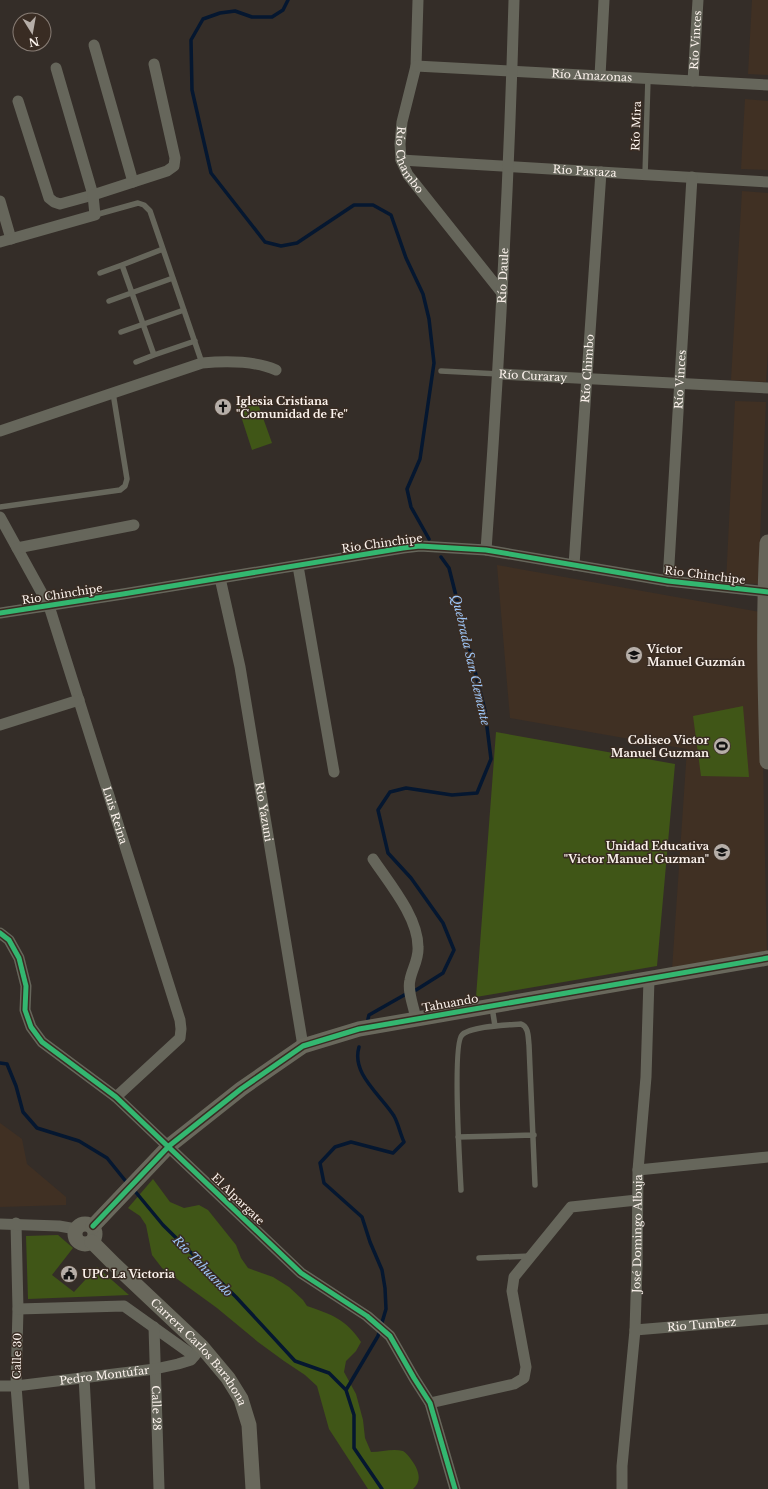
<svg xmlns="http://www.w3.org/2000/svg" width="768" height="1489" font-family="'Libre Baskerville',serif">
<rect width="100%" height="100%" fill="#342d28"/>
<path fill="#403023" d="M752 0H768V75L748 74Z
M745 99 768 101V170L741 169Z
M742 191 768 193V352L766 382 731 380Z
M735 401 766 402 758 584 726 583Z
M497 565 760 612 767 957 672 970 687 749 510 718Z
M0 1123 22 1139 27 1164 66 1197V1205L0 1207Z"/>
<path fill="#405617" d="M257 401 272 443 252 450 238 407Z
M743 706 749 777 701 776 693 716Z
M496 732 675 764 657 966 476 997Z
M153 1179 170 1202 184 1208 199 1205 208 1210 236 1245 241 1258 248 1268 273 1277 289 1287 303 1300 307 1306C331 1314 347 1320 361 1342L356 1351 346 1361 344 1372 356 1394 363 1420 365 1438 371 1452C382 1452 393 1448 403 1451 406 1453 408 1455 410 1458 417 1467 424 1480 413 1489H368L329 1429 317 1386 305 1375 284 1361 258 1342 217 1308 162 1268 152 1255 146 1225 140 1216 128 1208Z
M58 1235 73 1248 52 1275 74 1292 97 1267 129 1295 28 1299 26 1236Z"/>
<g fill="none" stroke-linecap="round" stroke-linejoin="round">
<path stroke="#051730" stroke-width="3.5" d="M288 0 283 10 272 17H252L235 11 220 13 203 19 191 40 192 90 211 173 265 242 281 246 297 243 354 205H373L391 215 406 258 423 294 429 319 434 363 420 459 407 489 411 507 429 539
M416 990 443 973 454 950 443 923 411 878 388 853 378 810 390 792 406 788 452 795 477 793 491 759 485 711 449 568 441 557
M368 1019 369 1015 406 994
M0 1063 7 1064 16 1086 23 1112 37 1128 79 1141 107 1158 128 1184
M134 1190 163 1225 236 1297 295 1361 329 1373 346 1390 354 1415V1448L382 1489
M346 1390 378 1336 386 1309 385 1288 382 1270 370 1242 362 1217 324 1183 320 1163 335 1147 351 1142 393 1153 404 1142C400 1133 398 1123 394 1116 381 1095 351 1074 359 1047"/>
<path stroke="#66665b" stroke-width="5.5" d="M645 175 648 78
M95 215 138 203 144 205 150 211 202 363
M163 249 122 265 154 355 195 341
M100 273 122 265
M109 301 173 278
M121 332 184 310
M136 362 154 355
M441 371 499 374
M0 507 120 490 125 486 127 479 113 393
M492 1007 495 1026
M458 1137 534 1135
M461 1190C460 1170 452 1044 462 1035 470 1026 508 1025 521 1024 529 1027 528 1037 529 1045L535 1185
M479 1258 531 1256"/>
<g stroke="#66665b" stroke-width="11">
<path id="s1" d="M418 0 416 66 402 122 400 144 401 160 408 175 502 293"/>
<path d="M94 45 133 182"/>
<path id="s2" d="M416 66 768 85"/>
<path d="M600 76 604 0"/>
<path id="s3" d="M693 81 698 0"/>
<path d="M18 101 49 198 54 202 60 204 93 195 56 68"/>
<path id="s4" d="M401 160 768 182"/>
<path d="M0 201 11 239"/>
<path d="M0 242 95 215 93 195 167 171 174 166 175 158 154 64"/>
<path id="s5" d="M499 374 768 388"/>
<path d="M0 431 202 363C225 361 256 361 276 370"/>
<path id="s6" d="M0 517 49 606 180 1020 181 1029 180 1038 116 1097"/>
<path d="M17 548 134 525"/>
<path id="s7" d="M486 550C499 367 509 183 514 0"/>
<path id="s8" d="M574 565 601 172"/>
<path d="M298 566 334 772"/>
<path id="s9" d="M220 578 240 667 303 1046"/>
<path id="s10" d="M668 581 692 177"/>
<path d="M0 613 123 594 403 548 420 546 486 550 668 581 768 592"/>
<path d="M0 725 79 700"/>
<path d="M373 859C389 883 418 917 418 947 419 959 412 969 410 980 407 991 414 1007 416 1019"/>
<path d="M0 933 9 940 19 958 26 986 25 1010 31 1027 42 1042 116 1097 301 1273 367 1316 390 1336 414 1378 430 1403 455 1489"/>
<path d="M638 1170 768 1157"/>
<path d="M16 1223 18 1309 16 1386 24 1489"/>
<path d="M0 1224 59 1226 76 1229"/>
<path d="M18 1309 124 1306 194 1356"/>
<path id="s11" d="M154 1327 159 1489"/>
<path id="s12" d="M635 1330 768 1319"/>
<path d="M84 1377 90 1489"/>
<path id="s13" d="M0 1386H16L155 1369 178 1364 191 1360 202 1347"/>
<path d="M430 1403 514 1384 524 1378 526 1367 512 1291 514 1277 571 1207 637 1200"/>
<path id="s14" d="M622 1489V1466L635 1330 637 1267 638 1170 646 1077 649 979"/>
</g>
<g stroke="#69685c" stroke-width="15">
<circle cx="85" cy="1234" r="10"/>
<path d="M93 1226 169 1146 241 1089 303 1046 359 1029 768 958"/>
<path id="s15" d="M92 1242 115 1265 202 1347 228 1378 241 1399 249 1425 253 1489"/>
</g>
<path stroke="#67655a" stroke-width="17" d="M768 543C764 616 766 688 768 761"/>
<g stroke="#392c23" stroke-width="8">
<path id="cycleway" d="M0 613 123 594 403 548 420 546 486 550 668 581 768 592
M0 933 9 940 19 958 26 986 25 1010 31 1027 42 1042 116 1097 301 1273 367 1316 390 1336 414 1378 430 1403 455 1489
M93 1226 169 1146 241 1089 303 1046 359 1029 768 958"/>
</g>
<use href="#cycleway" stroke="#33b770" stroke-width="5"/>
</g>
<defs>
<g id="church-disc" transform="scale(0.9)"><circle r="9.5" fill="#b6aea8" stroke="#392c23"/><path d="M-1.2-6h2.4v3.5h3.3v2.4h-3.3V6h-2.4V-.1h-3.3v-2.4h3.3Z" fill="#111"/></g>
<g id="school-disc" transform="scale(0.9)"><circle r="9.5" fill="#b6aea8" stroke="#392c23"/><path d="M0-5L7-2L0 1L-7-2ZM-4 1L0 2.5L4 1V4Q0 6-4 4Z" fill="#111"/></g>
<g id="stadium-disc" transform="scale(0.9)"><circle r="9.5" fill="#b6aea8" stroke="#392c23"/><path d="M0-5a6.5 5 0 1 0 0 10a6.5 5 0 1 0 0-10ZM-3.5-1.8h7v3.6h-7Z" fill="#111"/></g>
<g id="university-disc" transform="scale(0.9)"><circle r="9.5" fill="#b6aea8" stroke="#392c23"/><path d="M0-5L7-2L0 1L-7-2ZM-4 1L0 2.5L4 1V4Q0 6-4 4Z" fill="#111"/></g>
<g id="civic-disc" transform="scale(0.9)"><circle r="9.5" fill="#b6aea8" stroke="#392c23"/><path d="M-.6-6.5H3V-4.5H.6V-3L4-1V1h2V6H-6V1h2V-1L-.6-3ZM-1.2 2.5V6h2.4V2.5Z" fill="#111"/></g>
</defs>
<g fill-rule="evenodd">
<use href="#church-disc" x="223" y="407"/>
<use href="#school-disc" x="634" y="655"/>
<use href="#stadium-disc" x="722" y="746"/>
<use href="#university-disc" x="722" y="852"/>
<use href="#civic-disc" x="69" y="1274"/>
</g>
<g text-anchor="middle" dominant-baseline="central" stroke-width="3" stroke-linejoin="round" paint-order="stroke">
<g font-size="11" fill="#fcf3ed" stroke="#392c23">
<text stroke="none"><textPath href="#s3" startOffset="41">Río Vinces</textPath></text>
<text stroke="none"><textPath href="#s2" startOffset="176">Río Amazonas</textPath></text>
<text transform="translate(636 126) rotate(-88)">Río Mira</text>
<text stroke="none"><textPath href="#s1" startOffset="164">Río Chambo</textPath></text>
<text stroke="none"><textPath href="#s4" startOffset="184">Río Pastaza</textPath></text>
<text stroke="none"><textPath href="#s7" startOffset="275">Río Daule</textPath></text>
<text stroke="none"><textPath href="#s8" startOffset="197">Río Chimbo</textPath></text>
<text stroke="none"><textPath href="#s5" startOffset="34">Río Curaray</textPath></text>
<text stroke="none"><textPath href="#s10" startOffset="202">Río Vinces</textPath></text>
<text transform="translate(382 543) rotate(-8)">Rio Chinchipe</text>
<text transform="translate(705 575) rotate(7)">Rio Chinchipe</text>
<text transform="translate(62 594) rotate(-9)">Rio Chinchipe</text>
<text stroke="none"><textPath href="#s9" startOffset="238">Rio Yazuni</textPath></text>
<text stroke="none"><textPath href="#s6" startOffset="321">Luis Reina</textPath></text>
<text transform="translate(450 1003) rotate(-10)">Tahuando</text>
<text transform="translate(238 1199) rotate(44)">El Alpargate</text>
<text stroke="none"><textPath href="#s14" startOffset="256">José Domingo Albuja</textPath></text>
<text stroke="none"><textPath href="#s12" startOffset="67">Rio Tumbez</textPath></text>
<text stroke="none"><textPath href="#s15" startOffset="154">Carrera Carlos Barahona</textPath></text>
<text transform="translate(17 1356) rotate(-89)">Calle 30</text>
<text stroke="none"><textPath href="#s13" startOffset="105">Pedro Montúfar</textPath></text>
<text stroke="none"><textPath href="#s11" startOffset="81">Calle 28</textPath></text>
</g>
<g font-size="11" font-weight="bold" fill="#fcf3ed" stroke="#392c23" text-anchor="start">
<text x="236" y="401">Iglesia Cristiana<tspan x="236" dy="13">"Comunidad de Fe"</tspan></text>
<text x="647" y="649">Víctor<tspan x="647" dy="13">Manuel Guzmán</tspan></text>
<text x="709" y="740" text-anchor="end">Coliseo Victor<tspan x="709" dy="13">Manuel Guzman</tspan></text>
<text x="709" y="846" text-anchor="end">Unidad Educativa<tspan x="709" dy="13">"Victor Manuel Guzman"</tspan></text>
<text x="82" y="1274">UPC La Victoria</text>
</g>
<g font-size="12" font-style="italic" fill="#9ec6f7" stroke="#392c23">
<text transform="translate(471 660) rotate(77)">Quebrada San Clemente</text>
<text transform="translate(203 1266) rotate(46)">Río Tahuando</text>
</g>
</g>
<g transform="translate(32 32) rotate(169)"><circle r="19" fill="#392c23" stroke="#877c74"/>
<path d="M0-3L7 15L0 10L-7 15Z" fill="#b6aea8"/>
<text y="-6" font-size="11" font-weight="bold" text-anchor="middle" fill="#fcf3ed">N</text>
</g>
</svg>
